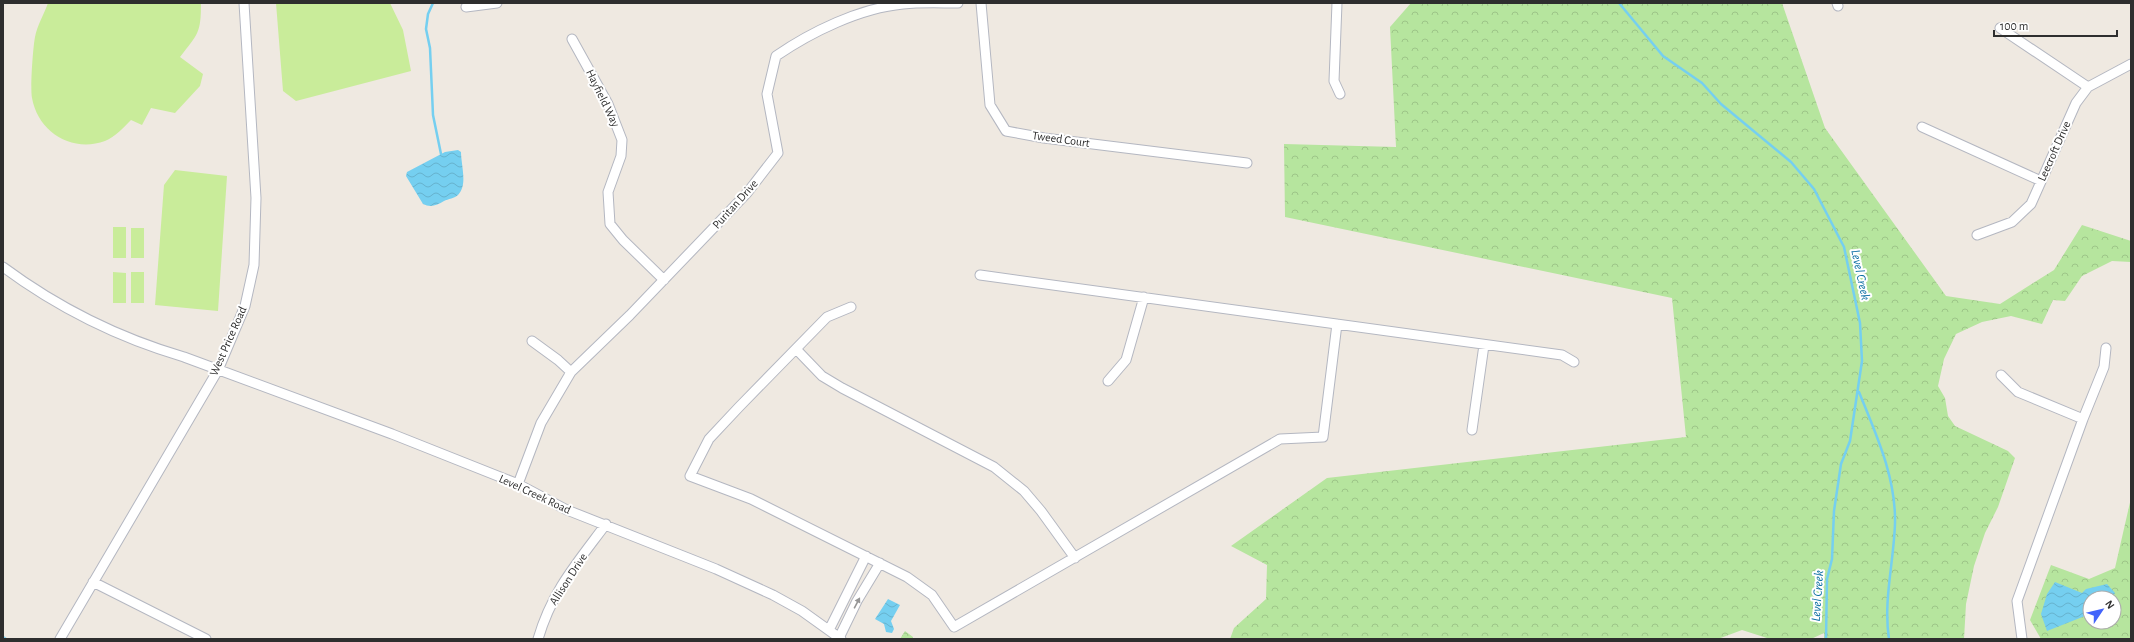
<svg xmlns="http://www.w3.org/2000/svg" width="2134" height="642" font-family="'Alegreya Sans',sans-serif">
<defs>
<pattern id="forest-crowns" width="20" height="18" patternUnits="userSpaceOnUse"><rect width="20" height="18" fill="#b6e59e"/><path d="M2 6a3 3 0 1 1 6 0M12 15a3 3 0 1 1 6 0" fill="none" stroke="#9dc588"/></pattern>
<pattern id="water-waves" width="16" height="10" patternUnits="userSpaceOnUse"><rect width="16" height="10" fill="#75cff0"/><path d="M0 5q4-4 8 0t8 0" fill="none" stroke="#66b2ce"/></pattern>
</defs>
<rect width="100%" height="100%" fill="#efe9e1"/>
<path fill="url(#forest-crowns)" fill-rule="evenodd" d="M1411 3H1782L1825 128 1946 296 2000 304 2054 270 2082 225 2131 241V262L2112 261 2082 276 2065 301 2053 300 2042 324 2011 316 1982 322 1956 334 1944 359 1938 386 1945 398 1948 416 1955 426 2008 451 2015 458 1998 507 1985 533 1974 566 1966 604 1964 639H1824V633L1811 639H1770L1742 630 1718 639H1230L1234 628 1266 599 1267 565 1231 546 1327 478 1686 437 1672 298 1285 217 1284 144 1396 147 1390 27Z
M2131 498V639H2041L2030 620 2051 565 2089 579 2115 568ZM2090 598H2114V622H2090Z
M905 631 913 637V639H900Z"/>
<path fill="#c9ec9a" d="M48 3H201C201 33 198 34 180 57L203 74 200 86 175 113 151 108 142 125 131 120C124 127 115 137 105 141 72 153 38 132 32 98 30 88 33 47 35 37 37 26 44 14 48 3Z
M276 3H390L403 30 411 71 296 101 283 91Z
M175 170 227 176 218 311 155 305 164 185Z
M113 227H126V258H113Z
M131 228H144V258H131Z
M113 272 126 273V303H113Z
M131 272H144V303H131Z"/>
<path fill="url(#water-waves)" d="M458 150 461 152C461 165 468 185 458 195 455 198 448 199 444 201 437 205 431 208 423 204L406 176 407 172 445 152Z
M2055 582 2082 593 2086 589 2107 584 2115 593 2112 598H2090V614L2047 631 2041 614 2047 594Z
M888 599 900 605 891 621 894 629 892 633 886 632 884 624 875 619Z"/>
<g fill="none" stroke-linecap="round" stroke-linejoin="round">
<path stroke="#75cff0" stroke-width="2.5" d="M433 3 428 14 426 29 430 48 433 115 441 154
M1619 3 1663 56 1702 83 1721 104 1791 162 1814 189 1844 247 1860 323 1862 361 1850 441 1841 464 1834 511 1832 559 1827 579 1826 639
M1859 392C1876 434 1896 477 1895 523 1894 561 1883 601 1889 639
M3 637 6 639"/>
<g stroke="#b4b7c1" stroke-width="11">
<path id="minor" d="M981 3 990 105 1006 131 1044 138 1247 163
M1337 3 1334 81 1340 94
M1837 3 1838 6
M466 7 497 3
M2000 28 2088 87
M572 39 608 104 622 140 621 156 608 192 610 224 623 240 664 280
M1922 127 2041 181
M1977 235 2012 222 2031 204 2076 103 2088 87 2131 64
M3 267C57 307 119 338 184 357L392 434 518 484 567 510 716 569 773 595 802 611 841 639
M980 275 1562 355 1574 362
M851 307 827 317 739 407 709 439 690 476 751 499 907 577 932 595 954 627 1280 439 1323 437 1337 324
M532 341 558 360 571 372
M796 349 822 376 842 388 994 467 1024 491 1041 511 1075 558
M2001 375 2018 392 2083 419
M1108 381 1126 360 1144 297
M1472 430 1484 345
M518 484 541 423 571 372 630 315 747 193 778 153 767 94 776 56C811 32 860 8 903 4 921 2 940 3 958 3
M93 582 206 639
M829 630 866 556
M839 638 857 601 880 563
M60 639 218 370 245 306 254 265 256 198 244 3
M538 639C552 591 577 563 606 524
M2022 639 2017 601 2083 419 2104 367 2106 348"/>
</g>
<use href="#minor" stroke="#fff" stroke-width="9"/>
</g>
<defs><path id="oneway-solid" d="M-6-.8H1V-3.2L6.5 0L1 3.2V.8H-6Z"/></defs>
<use fill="#969696" href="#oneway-solid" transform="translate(857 603) rotate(-62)"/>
<g text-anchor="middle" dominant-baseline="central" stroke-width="4" stroke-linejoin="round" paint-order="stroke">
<g font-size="12" fill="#2e2e2e" stroke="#fff">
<text transform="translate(603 98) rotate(64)">Hayfield Way</text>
<text transform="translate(1061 139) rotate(8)">Tweed Court</text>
<text transform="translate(2054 151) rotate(-66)">Leecroft Drive</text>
<text transform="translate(735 204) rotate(-48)">Puritan Drive</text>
<text transform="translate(228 341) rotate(-66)">West Price Road</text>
<text transform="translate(535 494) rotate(25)">Level Creek Road</text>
<text transform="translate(568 579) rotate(-57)">Allison Drive</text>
</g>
<g font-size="13" font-style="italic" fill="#0d6fa3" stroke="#fff">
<text transform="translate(1860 275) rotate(78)">Level Creek</text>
<text transform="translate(1818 596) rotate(-86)">Level Creek</text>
</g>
</g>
<rect width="2134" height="642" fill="none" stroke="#2e2e2e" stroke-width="8"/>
<g transform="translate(2102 610) rotate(55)"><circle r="19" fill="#ffffff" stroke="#ababab"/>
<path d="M0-3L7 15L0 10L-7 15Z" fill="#4264fb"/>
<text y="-6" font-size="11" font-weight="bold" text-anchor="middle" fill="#2e2e2e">N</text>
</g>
<path d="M1994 30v6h123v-6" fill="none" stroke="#2e2e2e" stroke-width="2"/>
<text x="2000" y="30" font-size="12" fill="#2e2e2e" stroke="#ffffff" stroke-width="3" paint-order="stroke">100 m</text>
</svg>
